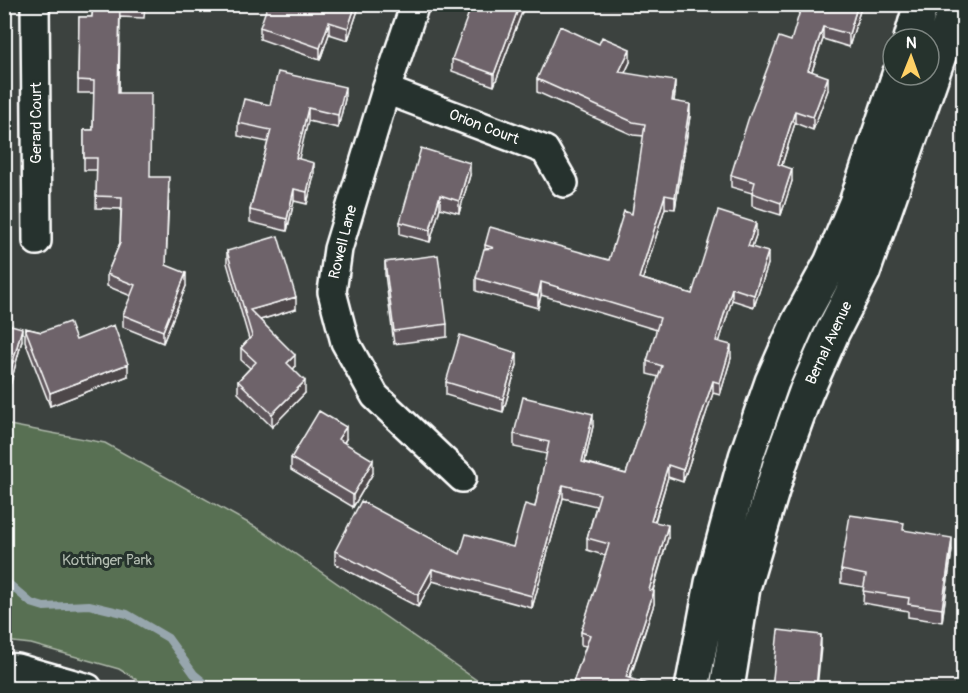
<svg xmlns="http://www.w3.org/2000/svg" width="968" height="693" font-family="Pangolin,sans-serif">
<rect width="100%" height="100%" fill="#3c423f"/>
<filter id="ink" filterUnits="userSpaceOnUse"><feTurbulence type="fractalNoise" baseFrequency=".0167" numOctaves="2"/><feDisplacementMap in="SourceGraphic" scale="12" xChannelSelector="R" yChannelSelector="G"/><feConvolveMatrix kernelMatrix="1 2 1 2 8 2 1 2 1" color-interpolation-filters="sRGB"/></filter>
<g filter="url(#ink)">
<path fill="#596f53" stroke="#acb7a9" stroke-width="1.5" d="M4 424 105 443 259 529 488 688H150L119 669 31 644 5 641Z"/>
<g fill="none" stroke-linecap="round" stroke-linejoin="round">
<path stroke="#97a6ad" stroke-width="8" d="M4 582 8 583 31 603 44 607 89 605 127 614 168 638 194 674 211 688"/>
<g stroke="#fff" stroke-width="32">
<path id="street" d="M35 4 37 241
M415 4 386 90 338 249 332 292 345 342 375 396 462 478
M386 90 545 150 564 183
M4 667 17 668 88 688"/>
</g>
<g stroke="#fff" stroke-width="38">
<path id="secondary" d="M911 39 921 4
M692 688 712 583 746 457 772 382 798 323 831 263 856 203 899 75
M727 688 743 588 780 464 806 392 832 333 863 272 957 4"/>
</g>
<use href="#street" stroke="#26332d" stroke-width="27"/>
<use href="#secondary" stroke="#26332d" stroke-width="33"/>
</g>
<path fill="#5f565b" stroke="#fff" stroke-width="1.5" d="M93 4H145L144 18 120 17 119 93 150 177 169 190 166 265 186 286 163 343 123 327V315L131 296 107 286V274L120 243 121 209 96 208 97 170H84V130H93L94 93H78L79 17H92Z
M360 4 348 40 329 34 320 60 260 39V27Z
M525 4 494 86 452 71V59Z
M862 4 849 47 823 39 812 71 828 90 813 130 795 123 782 165 792 181 781 215 752 206V193L731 187V175L791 41Z
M630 62 625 73 675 93 674 101 690 116 675 209 665 208 643 279 692 294 756 235 752 247 768 264 754 307 732 300 719 342 731 358 720 395 713 393 683 482 668 477 655 522 668 538 653 591 654 604 630 679 649 688H571L586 646 581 645V632L606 556 587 550V538L596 506 563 498 532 608 432 581 418 607 335 564V551L460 554 513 547 535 507 547 454 514 447V434L593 426 585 462 626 474 659 377 647 374V361L657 330 541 295 538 308 476 291V278L485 249V245L609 260 632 214 644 136 633 135 537 92V79Z
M345 99 338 128 308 121 298 159 314 175 307 204 294 201 287 231 250 222V210L268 142 238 136V123L270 105Z
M470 175 459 213 440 208 430 242 400 234V222Z
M227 251 296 309 260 320 295 367 293 369 305 393 272 427 238 393V381L250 368 241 360V348L249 339 227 263Z
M385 262 447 324V337L394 344 385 274Z
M4 323 22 340 7 397 4 396Z
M25 328 76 340 128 376 50 406 25 341Z
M517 365 503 412 446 395V382Z
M346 439 344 443 373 473 353 507 291 470V458Z
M904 530 952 550 942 622 908 617V611L863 603 864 587 841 583V570Z"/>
<path fill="#4d464a" stroke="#fff" stroke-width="1.5" d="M356 4H360L348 40V28Z
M520 4H525L494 86V74Z
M858 4H862L849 47V34Z
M329 22V34L320 60V48Z
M823 27V39L808 82V70Z
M630 49V62L619 85V72Z
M828 77V90L813 130V117Z
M675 81V93L672 113V101Z
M345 87V99L338 128V115Z
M690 104V116L675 209V197Z
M308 108V121L296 171V158Z
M795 111V123L778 177V164Z
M314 163V175L307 204V192Z
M470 163V175L459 213V201Z
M792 169V181L781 215V203Z
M294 189V201L287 231V219Z
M440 195V208L430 242V230Z
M665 195V208L639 291V278Z
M756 223V235L748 258V246Z
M768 252V264L754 307V295Z
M186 273V286L163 343V331Z
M541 282V295L538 308V296Z
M732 288V300L716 353V341Z
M296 297V309L250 323V310Z
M22 328V340L7 397V384Z
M731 345V358L720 395V383Z
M517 353V365L503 412V399Z
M295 355V367L287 375V363Z
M128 364V376L50 406V393Z
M305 381V393L272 427V414Z
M713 381V393L683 482V470Z
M593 414V426L582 474V462Z
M346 427V439L338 452V439Z
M373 460V473L353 507V495Z
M668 465V477L651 533V521Z
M563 485V498L532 608V596Z
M668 525V538L649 602V590Z
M952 538V550L942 622V609Z
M432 569V581L418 607V595Z
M654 591V604L626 688V677Z
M821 635V647L817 688H816Z"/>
<path fill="#6e646a" stroke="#fff" stroke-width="1.5" d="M93 4H144V6L120 5 118 93H151L150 177H169L166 265 186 273 163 331 123 315 135 285 107 274 120 243 122 197 96 196 97 158H84V130H93L94 81 78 80 79 17H92Z
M268 4H356L348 28 329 22 320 48 260 27Z
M472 4H520L494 74 452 59Z
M802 4H858L849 34 823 27 808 70 828 77 813 117 795 111 778 164 792 169 781 203 752 193 755 182 731 175 748 120 779 37 791 41Z
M560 26 599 44 602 37 630 49 619 72 675 81 672 101 690 104 675 197 665 195 639 278 692 294 718 211 756 223 748 246 768 252 754 295 732 288 716 341 731 345 720 383 713 381 683 470 668 465 651 521 668 525 649 590 654 591 626 677 649 685 647 688H571L590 635 581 632 609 544 587 538 600 494 563 485 532 596 432 569 418 595 335 551 361 501 460 554 466 534 513 547 525 504 535 507 549 442 514 434 523 397 593 414 582 462 626 474 662 366 647 361 660 318 541 282 538 296 476 278 484 249 494 248 485 245 490 227 609 260 624 211 632 214 645 124 633 122 537 79Z
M278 72 345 87 338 115 308 108 296 158 314 163 307 192 294 189 287 219 250 210 271 130 238 123 244 99 270 105Z
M421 148 470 163 459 201 440 195 430 230 400 222Z
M278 236 296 297 250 310 295 355 287 363 305 381 272 414 238 381 256 362 241 348 252 336 227 251Z
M438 255 447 324 394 331 385 262Z
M69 322 76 340 114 325 128 364 50 393 25 328 41 332Z
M4 323 22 328 7 384H4Z
M460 335 517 353 503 399 446 382Z
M319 411 346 427 338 439 373 460 353 495 291 458Z
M850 515 904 523 903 530 952 538 942 609 908 604 909 598 863 591 866 575 841 570Z
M778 630 821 635 816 688H772Z
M963 683V688H961L960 684Z"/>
</g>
<g text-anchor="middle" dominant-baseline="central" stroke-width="6" stroke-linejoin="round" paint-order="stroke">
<g font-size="15" fill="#fff" stroke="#26332d">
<text transform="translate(36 123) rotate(-90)">Gerard Court</text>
<text transform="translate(484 127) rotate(21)">Orion Court</text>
<text transform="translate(343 242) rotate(-76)">Rowell Lane</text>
<text transform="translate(829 343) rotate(-65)">Bernal Avenue</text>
</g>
<g font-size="15" fill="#b4beb2" stroke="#26332d">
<text x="107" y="560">Kottinger Park</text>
</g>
</g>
<rect width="968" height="693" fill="none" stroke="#26332d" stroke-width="24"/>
<rect x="12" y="12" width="944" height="669" fill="none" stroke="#fff" stroke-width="2" filter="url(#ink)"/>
<g transform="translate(911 57) rotate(1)"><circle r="28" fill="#26332d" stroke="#7d8581" stroke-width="1.5"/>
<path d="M0-4.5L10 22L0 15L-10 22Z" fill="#ffd166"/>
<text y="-9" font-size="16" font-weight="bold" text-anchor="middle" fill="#ffffff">N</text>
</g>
</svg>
